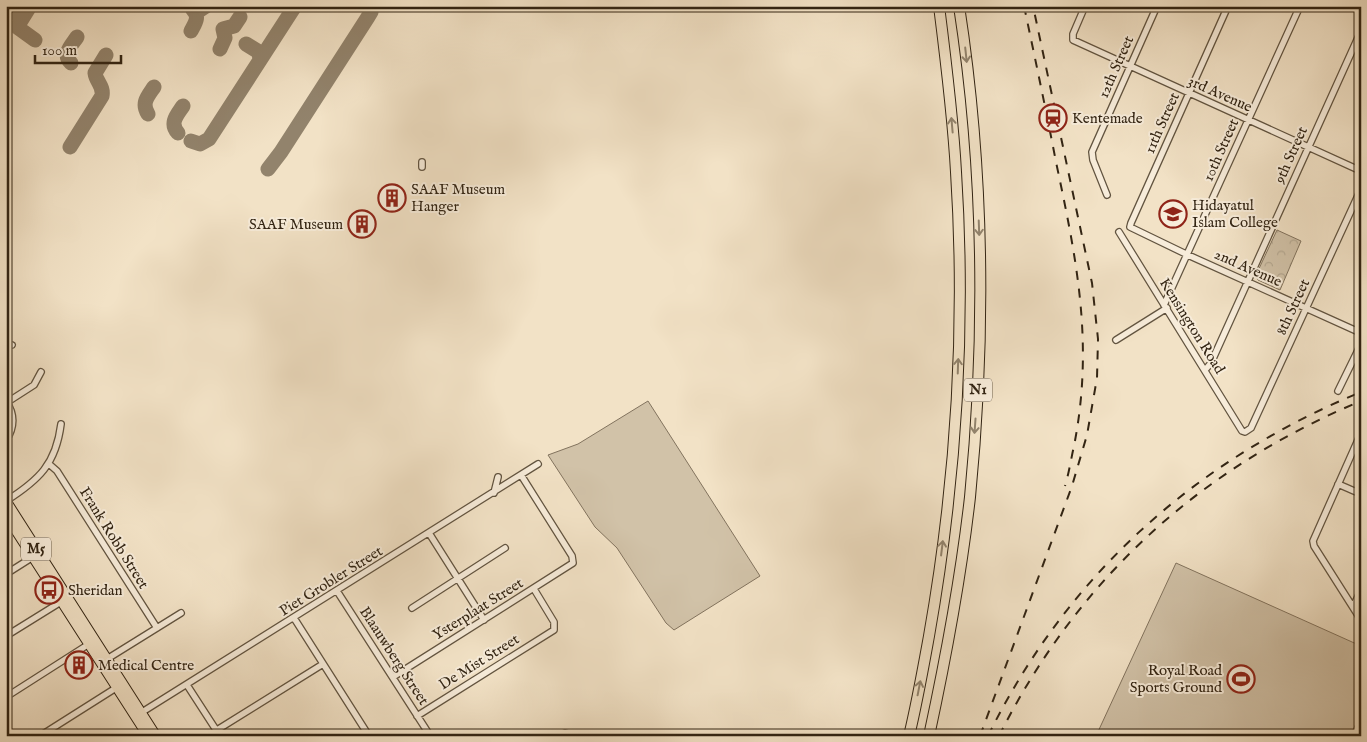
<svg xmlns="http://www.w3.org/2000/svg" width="1367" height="742" font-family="'IM FELL English',serif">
<defs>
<pattern id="park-crowns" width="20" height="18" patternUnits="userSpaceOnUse" patternTransform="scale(1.25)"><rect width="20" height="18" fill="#d1c2a8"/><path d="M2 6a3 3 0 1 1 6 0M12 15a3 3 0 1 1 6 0" fill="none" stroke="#b4a790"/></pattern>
</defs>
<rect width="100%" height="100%" fill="#f2e2c6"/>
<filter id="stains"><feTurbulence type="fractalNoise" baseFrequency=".004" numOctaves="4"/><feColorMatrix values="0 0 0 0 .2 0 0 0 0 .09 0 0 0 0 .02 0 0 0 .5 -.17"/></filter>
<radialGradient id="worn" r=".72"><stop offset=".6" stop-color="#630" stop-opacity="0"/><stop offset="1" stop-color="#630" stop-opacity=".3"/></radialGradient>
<path fill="#d1c2a8" stroke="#82735e" d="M648 401 760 576 674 630 666 623 617 548 595 527 548 455 578 444Z
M1176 563 1361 646V713L1350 736H1096Z"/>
<path fill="url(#park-crowns)" stroke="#82735e" d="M1277 230 1301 241 1280 290 1258 280 1256 275Z"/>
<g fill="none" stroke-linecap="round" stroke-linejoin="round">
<path stroke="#92836c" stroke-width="15" d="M30 6 17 27 35 40
M6 7 20 16
M191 31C195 23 200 17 193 10H200L206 6
M246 44 259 52 260 60
M220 49 225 38 223 29 234 26 240 17
M71 63C62 54 71 46 77 37
M148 114C141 103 148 96 154 87
M178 133C169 123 177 115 183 106
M191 141 200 144 209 139 295 6
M70 147 102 96C104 86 96 82 95 73L106 55
M268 169 281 152 368 17 371 12 372 6"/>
<g stroke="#625440" stroke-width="8">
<path id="street" d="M1085 6 1073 34V40L1361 171
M1228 6 1131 223 1130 227 1188 255 1361 333
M1353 6 1361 10
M422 162V167
M1107 195 1093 160 1092 152 1157 6
M1119 232 1242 431 1245 432 1251 428 1361 189
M1164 305 1300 6
M1116 340 1167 308
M6 343 12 345
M1205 370 1211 363 1361 31
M1338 391 1361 344
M6 401C15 414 15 427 6 441
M6 403 34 385 41 372
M1361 433 1313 541 1314 546 1361 620
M49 464 57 471 157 628
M1338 484 1361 494
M494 493 498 477
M6 501C39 480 56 464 61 424
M429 533 484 620
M6 574 36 555
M337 591 429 734
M1353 607 1361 590
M412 608 505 548
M294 618 369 736
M6 636 64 600
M107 659 181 613
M393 677 573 563 572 556 521 475
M187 685 220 736
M6 697 89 644
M139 714 538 464
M417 716 554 630V622L534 589
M217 730 323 664
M40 736 119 686
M559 736 565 733 575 736
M1357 736 1361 729"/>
</g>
<g stroke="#322413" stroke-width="11">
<path id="primary" d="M6 501 156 736
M6 515 148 736"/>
</g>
<g stroke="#322413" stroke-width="12">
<path id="highway" d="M909 736C917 703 923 669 929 636 956 483 966 326 956 172 953 116 946 61 939 6
M929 736C946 657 961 577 970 497 986 334 984 168 959 6"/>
</g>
<use href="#street" stroke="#f7ecda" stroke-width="5.5"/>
<use href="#primary" stroke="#f2e2c6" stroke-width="9"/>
<use href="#highway" stroke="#f2e2c6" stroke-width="10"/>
<path stroke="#322413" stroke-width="2" stroke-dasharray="9 9" stroke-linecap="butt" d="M1024 6C1035 58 1046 110 1056 162 1077 261 1094 344 1074 446 1071 459 1069 473 1065 486
M980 736 1072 486 1087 435 1097 378 1098 339 1092 283 1033 6
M988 736C1067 575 1196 460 1361 392
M999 736C1077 580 1200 468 1361 401"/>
</g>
<defs><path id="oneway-shaft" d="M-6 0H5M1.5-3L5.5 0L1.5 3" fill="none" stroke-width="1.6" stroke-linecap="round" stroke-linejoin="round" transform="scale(1.25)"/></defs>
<g stroke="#92836c">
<use href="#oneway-shaft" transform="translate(966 55) rotate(84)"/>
<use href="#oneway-shaft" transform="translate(952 125) rotate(-95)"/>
<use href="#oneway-shaft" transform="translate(979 228) rotate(88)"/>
<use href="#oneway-shaft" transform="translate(958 366) rotate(-88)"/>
<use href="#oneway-shaft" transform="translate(975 426) rotate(94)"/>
<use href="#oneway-shaft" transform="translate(942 548) rotate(-83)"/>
<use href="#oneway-shaft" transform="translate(919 688) rotate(-79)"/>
</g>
<defs>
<g id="station-ring" transform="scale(1.4375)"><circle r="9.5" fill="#f7ecda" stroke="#8f2418" stroke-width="1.5"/><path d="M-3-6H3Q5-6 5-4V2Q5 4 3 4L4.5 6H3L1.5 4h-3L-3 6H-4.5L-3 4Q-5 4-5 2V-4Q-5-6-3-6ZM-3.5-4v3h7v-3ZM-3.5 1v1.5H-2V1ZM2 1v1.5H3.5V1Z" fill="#8f2418"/></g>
<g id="building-ring" transform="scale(1.4375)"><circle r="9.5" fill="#f7ecda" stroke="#8f2418" stroke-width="1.5"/><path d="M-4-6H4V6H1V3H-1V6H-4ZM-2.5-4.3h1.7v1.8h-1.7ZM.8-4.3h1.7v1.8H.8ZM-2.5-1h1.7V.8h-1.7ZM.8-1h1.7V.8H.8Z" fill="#8f2418"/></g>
<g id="school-ring" transform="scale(1.4375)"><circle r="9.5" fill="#f7ecda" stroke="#8f2418" stroke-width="1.5"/><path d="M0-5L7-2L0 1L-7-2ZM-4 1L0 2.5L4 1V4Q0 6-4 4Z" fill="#8f2418"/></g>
<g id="bus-ring" transform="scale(1.4375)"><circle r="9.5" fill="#f7ecda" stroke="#8f2418" stroke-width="1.5"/><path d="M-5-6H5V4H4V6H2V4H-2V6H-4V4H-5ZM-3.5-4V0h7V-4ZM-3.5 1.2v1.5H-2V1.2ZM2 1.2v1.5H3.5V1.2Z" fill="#8f2418"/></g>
<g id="stadium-ring" transform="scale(1.4375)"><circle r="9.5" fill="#f7ecda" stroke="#8f2418" stroke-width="1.5"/><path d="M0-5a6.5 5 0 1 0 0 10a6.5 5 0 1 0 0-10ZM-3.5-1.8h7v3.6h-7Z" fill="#8f2418"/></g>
</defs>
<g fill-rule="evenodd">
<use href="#station-ring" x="1053" y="118"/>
<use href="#building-ring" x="392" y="198"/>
<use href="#school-ring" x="1173" y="214"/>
<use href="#building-ring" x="362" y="224"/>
<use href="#bus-ring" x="49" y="590"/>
<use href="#building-ring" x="79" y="665"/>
<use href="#stadium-ring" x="1241" y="679"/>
</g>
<g text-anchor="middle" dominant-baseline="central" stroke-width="4" stroke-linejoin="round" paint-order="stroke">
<g fill="#f7ecda" stroke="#6d604f" stroke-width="1">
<rect x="964" y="378.5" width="28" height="23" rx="4"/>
<rect x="21" y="537.5" width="30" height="23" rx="4"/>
</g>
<g font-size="14" font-weight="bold" fill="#322413">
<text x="978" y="390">N1</text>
<text x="36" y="549">M5</text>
</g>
<g font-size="15" fill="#322413" stroke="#f7ecda">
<text transform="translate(1116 67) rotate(-66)">12th Street</text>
<text transform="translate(1220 94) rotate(24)">3rd Avenue</text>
<text transform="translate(1162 123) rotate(-66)">11th Street</text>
<text transform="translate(1221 150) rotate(-66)">10th Street</text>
<text transform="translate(1291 155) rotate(-66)">9th Street</text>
<text transform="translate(1248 268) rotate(24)">2nd Avenue</text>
<text transform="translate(1293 307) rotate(-65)">8th Street</text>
<text transform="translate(1192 326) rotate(58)">Kensington Road</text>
<text transform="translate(114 538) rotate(58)">Frank Robb Street</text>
<text transform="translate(331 581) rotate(-32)">Piet Grobler Street</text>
<text transform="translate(478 609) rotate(-32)">Ysterplaat Street</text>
<text transform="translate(394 656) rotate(57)">Blaauwberg Street</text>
<text transform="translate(479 662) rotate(-32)">De Mist Street</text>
</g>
<g font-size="15" fill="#322413" stroke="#f7ecda" text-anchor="start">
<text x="1072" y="118">Kentemade</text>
<text x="411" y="189">SAAF Museum<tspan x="411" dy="17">Hanger</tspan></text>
<text x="1192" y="205">Hidayatul<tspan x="1192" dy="17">Islam College</tspan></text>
<text x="343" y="224" text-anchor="end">SAAF Museum</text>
<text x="68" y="590">Sheridan</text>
<text x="98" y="665">Medical Centre</text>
<text x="1222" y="670" text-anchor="end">Royal Road<tspan x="1222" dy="17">Sports Ground</tspan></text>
</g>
</g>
<rect width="1367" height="742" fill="none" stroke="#f2e2c6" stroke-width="25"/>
<rect x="8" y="8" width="1352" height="727" fill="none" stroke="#322413" stroke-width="2.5"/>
<rect x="12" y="12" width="1342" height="717" fill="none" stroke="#322413"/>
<path d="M35 55v8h86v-8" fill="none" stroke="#322413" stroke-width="2.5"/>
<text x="42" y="55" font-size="15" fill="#322413" stroke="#f7ecda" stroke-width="4" paint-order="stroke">100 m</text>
<rect width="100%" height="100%" filter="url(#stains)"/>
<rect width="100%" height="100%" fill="url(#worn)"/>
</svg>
